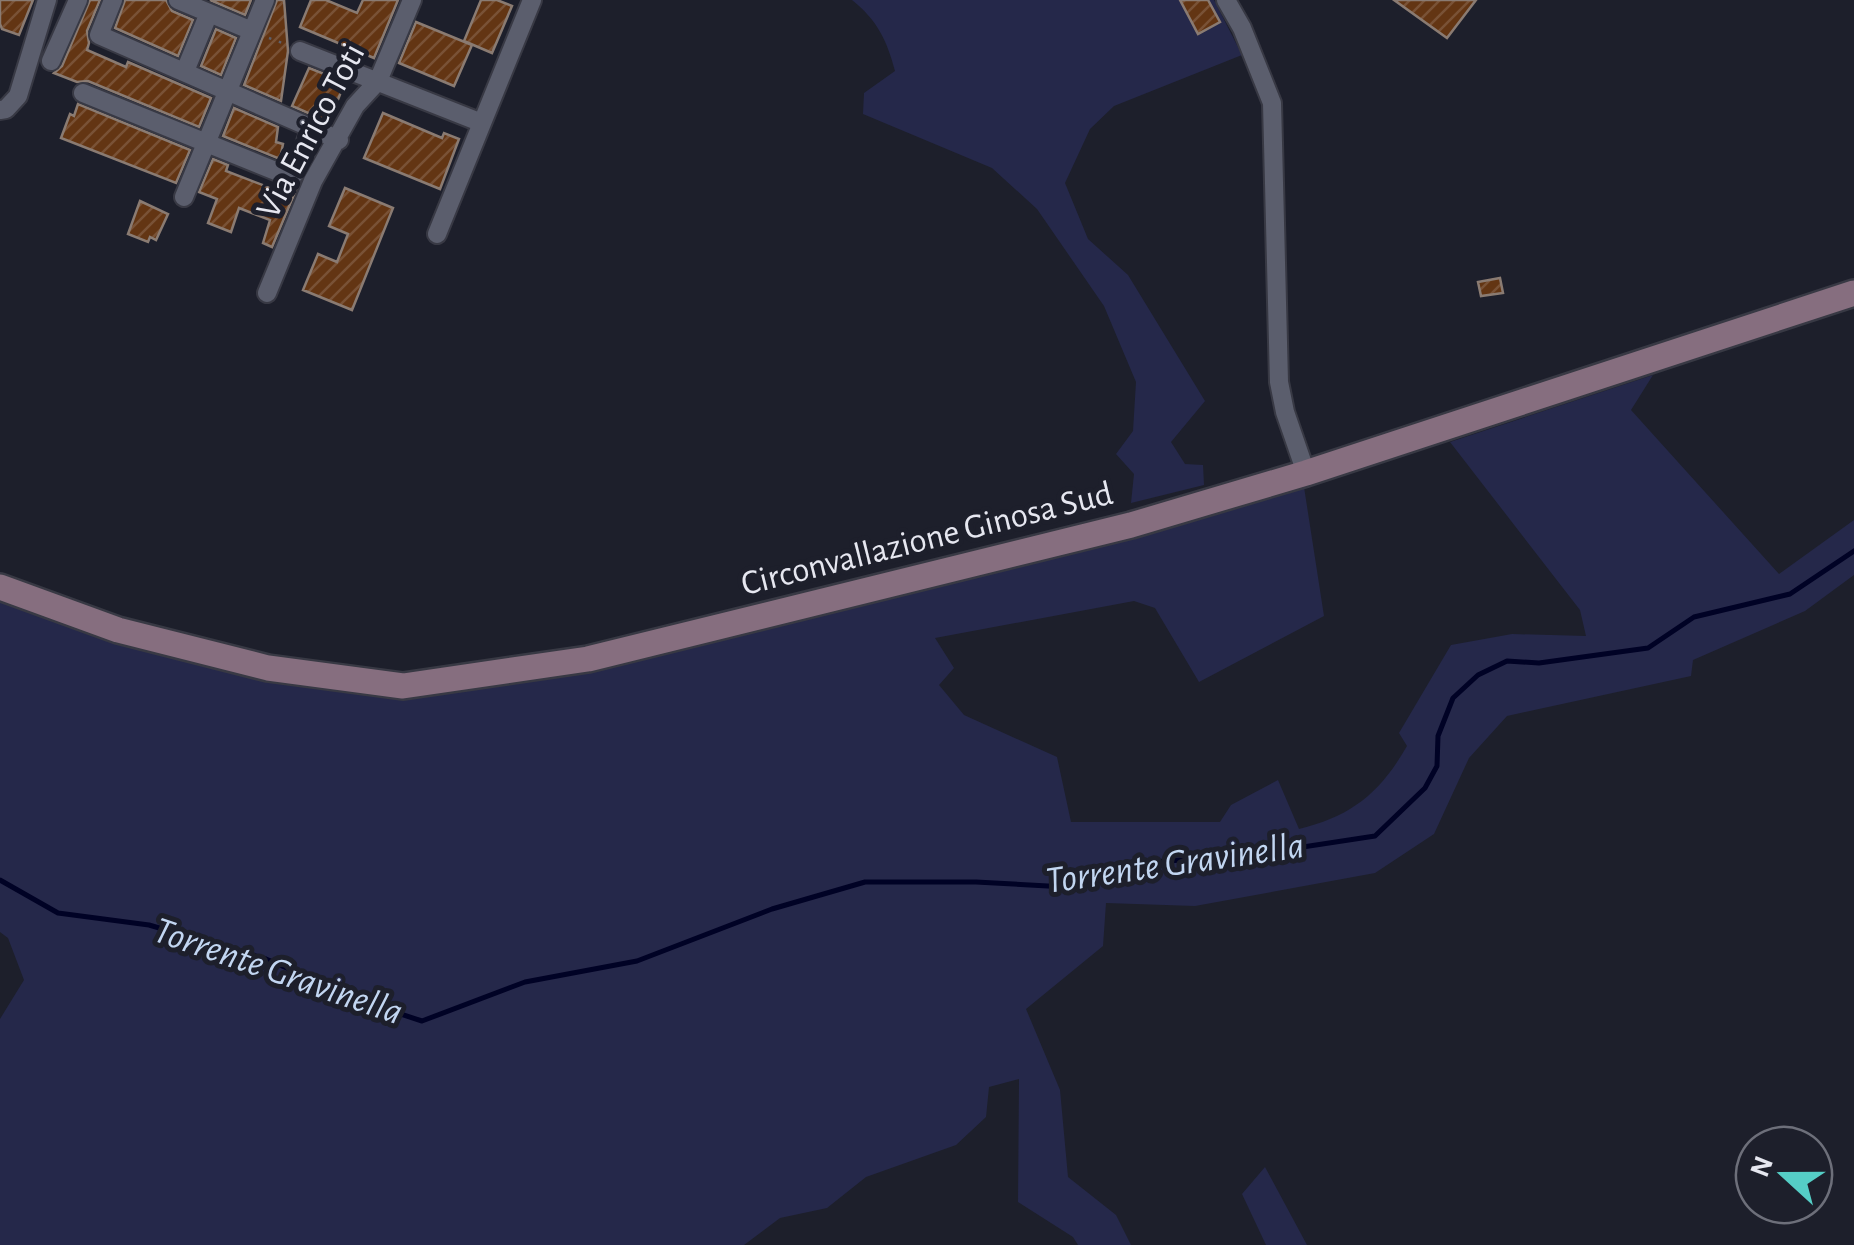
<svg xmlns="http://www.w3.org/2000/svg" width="1854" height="1245" font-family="'Alegreya Sans',sans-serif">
<defs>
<pattern id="building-hatch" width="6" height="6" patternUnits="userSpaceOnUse" patternTransform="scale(2.5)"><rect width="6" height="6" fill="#633513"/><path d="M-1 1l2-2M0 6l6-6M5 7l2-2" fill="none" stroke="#795236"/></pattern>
</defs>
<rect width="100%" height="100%" fill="#1d1f2b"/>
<path fill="#25284a" d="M852 0H1214L1242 55 1114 106 1090 129 1065 183 1088 239 1128 275 1205 401 1171 442 1185 464 1203 465 1204 485 1131 503 1134 474 1116 454 1133 431 1136 382 1104 306 1037 209 992 168 863 114 864 93 895 71C887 40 877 20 852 0Z
M1653 375 1631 410 1779 574 1854 520V575L1805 611 1693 660 1691 676 1507 716 1469 758 1434 834 1375 873 1195 906 1106 903 1103 946 1026 1009 1060 1090 1068 1177 1116 1215 1131 1245H1078L1073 1237 1018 1202 1019 1079 989 1087 986 1117 956 1145 866 1177 827 1208 780 1218 744 1245H0V1019L24 980 8 938 0 932V597L221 671 315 689 424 693 1304 487 1324 616 1199 682 1155 608 1134 601 935 638 954 668 939 685 964 715 1057 757 1071 822H1220L1231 805 1278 780 1299 829C1352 816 1380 793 1407 746L1399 733 1451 645 1512 634 1586 636 1580 610 1450 442Z
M1265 1167 1307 1245H1266L1242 1194Z"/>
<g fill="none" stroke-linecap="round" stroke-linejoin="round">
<path stroke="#000225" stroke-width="5" d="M0 880 58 913 149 925 266 959 367 1003 422 1021 525 982 637 961 772 909 865 882H976L1066 887 1154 862 1250 855 1375 836 1425 788 1437 766 1438 736 1453 698 1478 675 1507 661 1539 663 1648 648 1694 617 1790 594 1854 551"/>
</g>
<path fill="url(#building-hatch)" stroke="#8a7b72" stroke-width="2.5" d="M0 0H33L19 35 2 29 0 24Z
M90 0H100L87 31 89 43 87 50 126 67 128 62 211 98 199 127 88 81 77 82 54 73 62 66Z
M125 0H166L172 11 193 20 178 56 115 28Z
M210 0H251L245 15Z
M277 0H284L288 51 281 101 244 85Z
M311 0H326L357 13 363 0H398L374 58 300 27Z
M481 0H497L512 6 492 53 464 41Z
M1180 0H1208L1220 22 1198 34Z
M1394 0H1476L1447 38Z
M416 22 472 45 454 86 399 63Z
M216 29 236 38 221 75 201 66Z
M309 68 345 82 329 122 292 106Z
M78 104 190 150 176 183 61 138 70 114 74 116Z
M234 108 278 127 276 142 283 144 280 159 223 136Z
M383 113 442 138 444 133 459 139 440 189 364 158Z
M213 159 228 165 226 171 273 189 275 184 296 190 272 247 263 243 270 220 239 208 231 232 208 223 217 199 199 192Z
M345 188 393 208 352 310 303 290 318 254 337 262 348 234 329 226Z
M140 201 168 214 156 240 150 237 148 242 128 234Z
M1500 278 1503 293 1481 296 1478 282Z"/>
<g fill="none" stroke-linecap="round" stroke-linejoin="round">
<g stroke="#383944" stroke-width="22">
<path id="street" d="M113 0 99 35 339 140
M178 0 252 31
M1226 0 1242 28 1272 103 1279 382 1285 412 1306 473
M300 51 482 123
M51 61 78 0
M185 71 209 13
M83 93 283 174 295 173 308 136 316 133
M0 110 6 109 18 96 47 0
M184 197 265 0
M437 234 532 0
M267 293 313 181 355 106 378 81 412 0"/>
</g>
<g stroke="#383944" stroke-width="30">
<path id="secondary" d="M0 587 118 630 268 668 403 686 588 659 1131 525 1306 473 1854 293"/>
</g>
<path stroke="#5e606b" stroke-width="2.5" stroke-dasharray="2.5 8" stroke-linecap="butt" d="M269 38 285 44"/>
<use href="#street" stroke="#5b5e6d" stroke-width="18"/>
<use href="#secondary" stroke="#866e7f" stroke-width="25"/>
</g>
<g text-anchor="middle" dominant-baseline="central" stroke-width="10" stroke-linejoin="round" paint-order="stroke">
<g font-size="35" fill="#e6e7f0" stroke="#1d1f2b">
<text transform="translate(311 131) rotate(-62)">Via Enrico Toti</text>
<text transform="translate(927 539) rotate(-14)">Circonvallazione Ginosa Sud</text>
</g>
<g font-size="38" font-style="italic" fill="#c2d6f1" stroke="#1d1f2b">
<text transform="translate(1175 864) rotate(-8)">Torrente Gravinella</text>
<text transform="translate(278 972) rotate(19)">Torrente Gravinella</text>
</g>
</g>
<g transform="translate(1784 1175) rotate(291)"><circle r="48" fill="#1d1f2b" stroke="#6d6f7a" stroke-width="2.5"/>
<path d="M0-8L18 38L0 25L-18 38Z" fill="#55cec6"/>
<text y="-15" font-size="28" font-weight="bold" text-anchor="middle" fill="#e6e7f0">N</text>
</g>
</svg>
